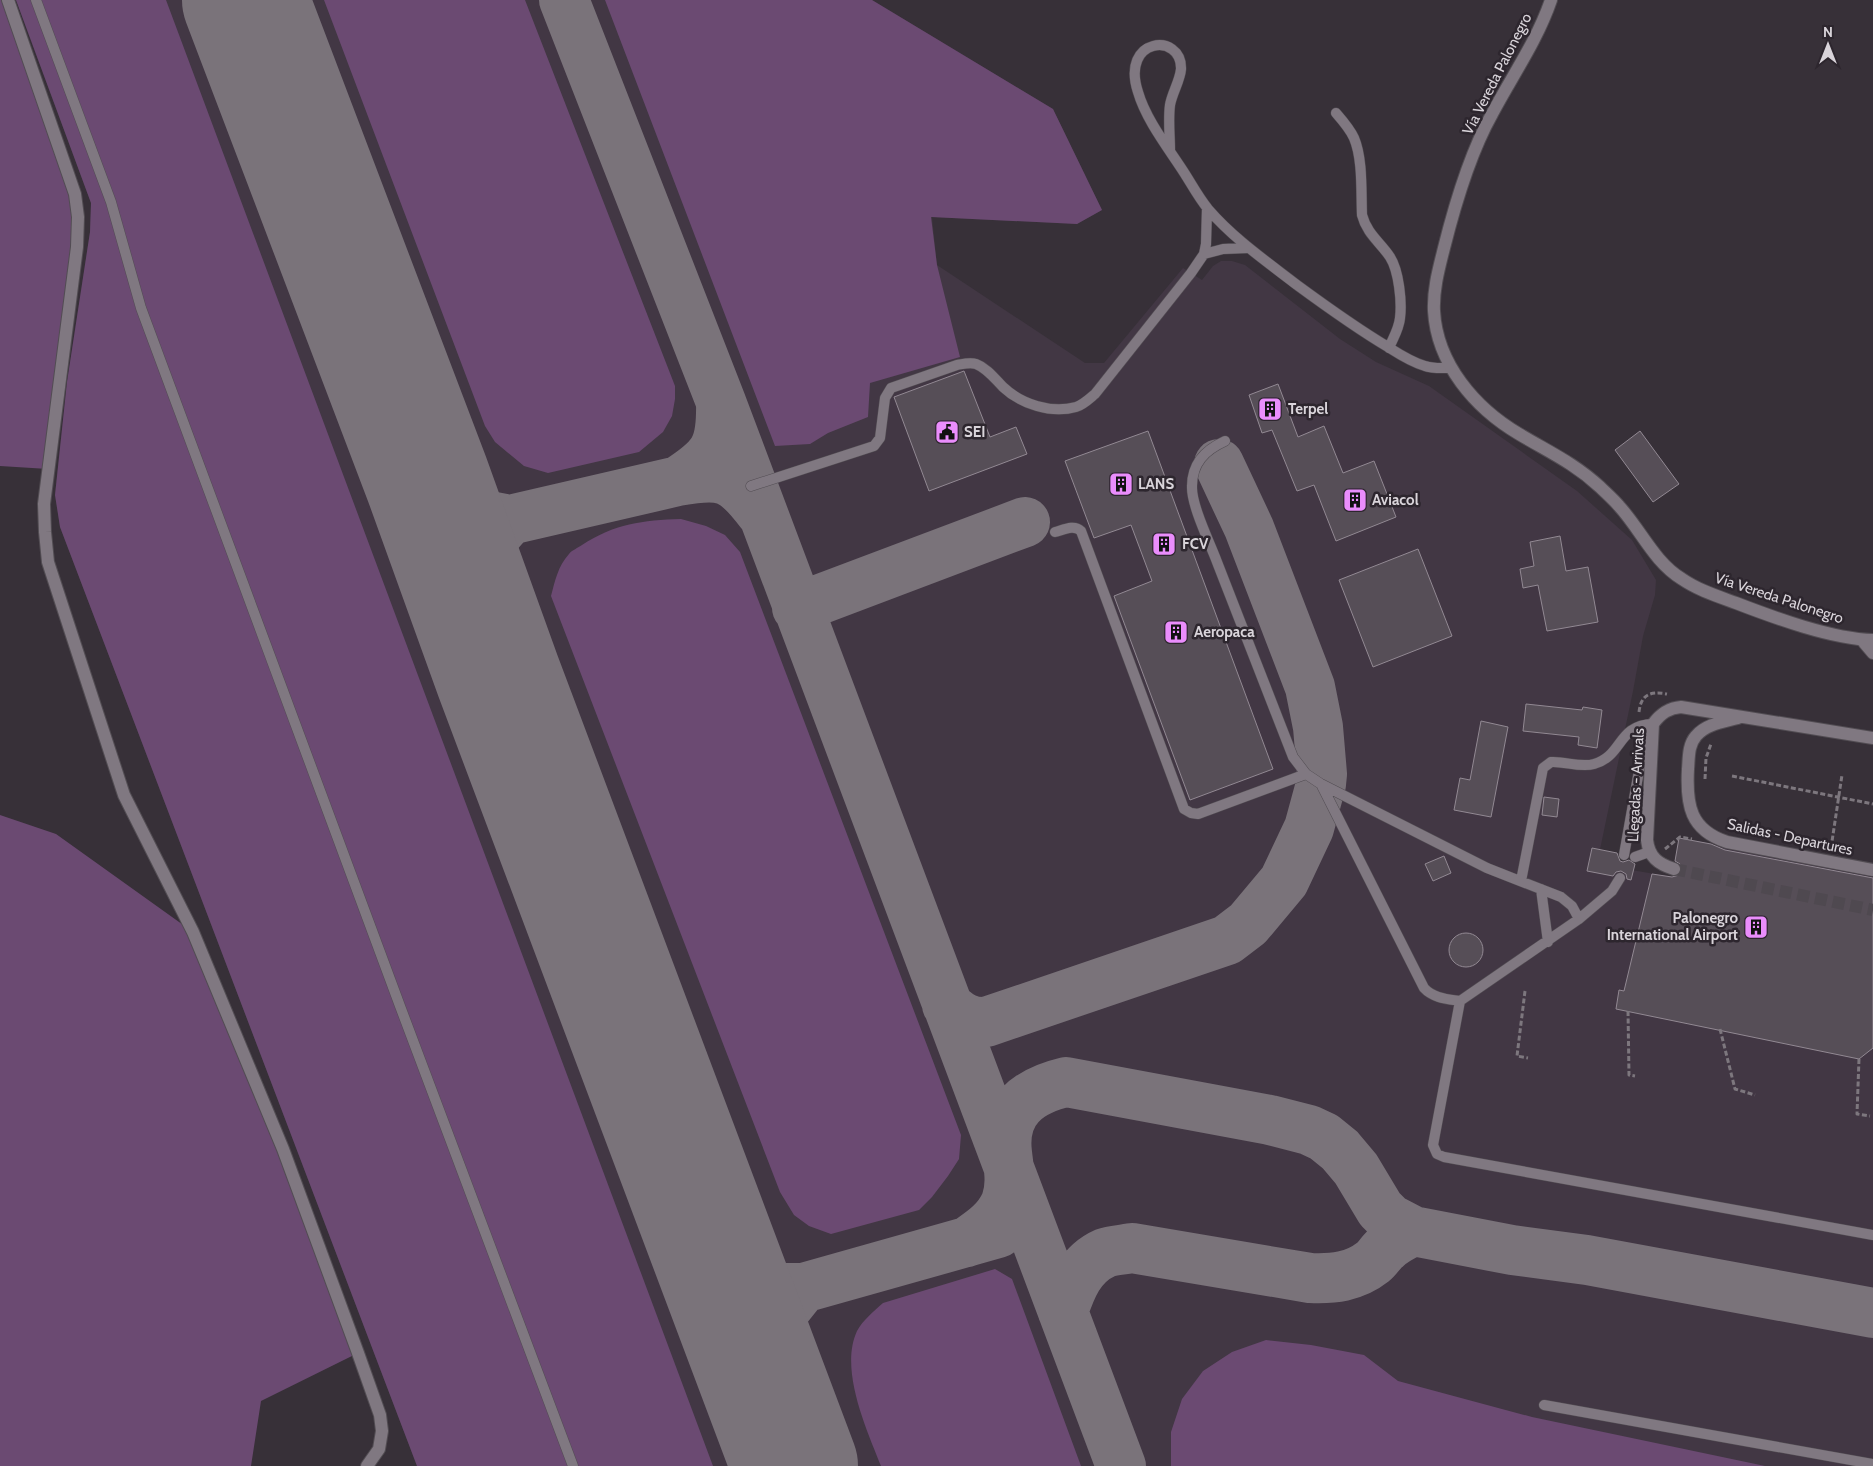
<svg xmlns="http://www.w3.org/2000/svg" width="1873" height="1466" font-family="Cabin,sans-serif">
<rect width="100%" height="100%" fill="#373038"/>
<path fill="#423744" d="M16 0H872L1053 109 1102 210 1077 224 932 217 937 265 1085 363H1104L1183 268 1202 280 1213 266 1221 261H1232L1245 265 1340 339 1376 362 1429 386 1577 491 1632 540 1656 580 1655 595 1643 636 1633 691 1597 864 1672 877 1679 838 1873 877V1466H417L60 527 55 495 67 382 90 232 91 203Z"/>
<path fill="#6b4a72" d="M0 0H8L78 217 48 469 0 466Z
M16 0H166L713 1466H417L60 527 55 495 67 382 90 232 91 203Z
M324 0H525L675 386V399L672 416 663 432 639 452 548 473 524 466 495 442 485 426Z
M605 0H872L1053 109 1102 210 1077 224 931 217 937 265 960 357 870 383 868 417 828 433 810 444 775 446Z
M681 519 706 526 725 535 740 552 961 1135 959 1159 948 1176 932 1197 919 1210 831 1234 809 1226 794 1215 780 1192 551 596C555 581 558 566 569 554 572 550 578 548 582 545 614 524 643 520 681 519Z
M0 815 56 834 193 932 358 1353 261 1401 251 1466H0Z
M995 1269 1012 1279 1081 1466H881C867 1430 839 1370 857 1331 863 1320 874 1311 883 1303Z
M1266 1340 1311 1345 1364 1355 1398 1381 1532 1417 1765 1466H1171V1432L1182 1399 1203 1371 1232 1352Z"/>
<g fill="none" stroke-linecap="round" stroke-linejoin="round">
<path stroke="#7a737a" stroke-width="50" d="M564 0 721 402 1121 1466
M721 402C722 447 715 457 678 481 723 473 733 476 761 513
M427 479 452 504 469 512 510 520C484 548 470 563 471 602
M510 520 678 481
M797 608 1025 522
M947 1005C959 1016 969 1023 986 1022L1227 940 1248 924 1284 881 1309 828 1321 784 1322 774 1318 727 1310 687 1249 528 1219 464
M710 1240 726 1258 750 1274 778 1288H803L779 1318 771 1345 769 1365 771 1387 779 1424
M967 1242C983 1231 998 1221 1006 1202 1012 1184 1009 1170 1007 1153 1002 1110 1028 1091 1066 1082L1270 1120 1309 1130 1324 1137 1340 1150 1356 1169 1380 1209 1390 1219 1413 1231
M803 1288 998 1233
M1063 1312C1071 1288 1080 1264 1105 1253 1113 1250 1123 1250 1132 1248L1310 1278C1333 1279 1354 1277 1373 1262 1378 1258 1381 1252 1386 1248 1394 1240 1403 1236 1413 1231L1512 1250 1587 1260 1873 1313"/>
<path stroke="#7a737a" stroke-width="126" d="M245 0 427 479 498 676 795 1466"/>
</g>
<path fill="#564e57" stroke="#928993" d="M964 371 990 437 1016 427 1027 454 929 491 894 397Z
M1278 384 1298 437 1324 426 1343 473 1374 461 1396 517 1336 541 1314 485 1297 491 1272 430 1262 433 1249 395Z
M1148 431 1273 769 1190 800 1114 596 1152 581 1131 525 1094 538 1065 461Z
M1640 431 1679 484 1653 502 1615 450Z
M1560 536 1566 571 1588 567 1598 622 1547 631 1538 585 1523 588 1520 569 1534 566 1530 542Z
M1418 549 1452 636 1373 667 1339 580Z
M1526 704 1582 710 1583 707 1602 710 1597 748 1578 745 1579 737 1523 731Z
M1481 721 1508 727 1491 817 1454 810 1460 778 1470 780Z
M1544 797 1559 799 1557 817 1542 815Z
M1679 838 1711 844 1725 850 1873 878V1048L1859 1059 1616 1009 1619 990 1624 991 1652 874 1672 877 1679 875 1681 872 1680 864 1675 861Z
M1592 848 1617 853 1620 861 1623 862 1629 860 1635 864 1631 880 1627 879 1626 874 1621 871 1616 872 1613 876 1587 871Z
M1444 856 1451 873 1433 881 1425 864Z
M1449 950a17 17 0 1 1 34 0a17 17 0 1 1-34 0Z"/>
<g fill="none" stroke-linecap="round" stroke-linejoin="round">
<path stroke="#4f4950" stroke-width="12" stroke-dasharray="12 6" stroke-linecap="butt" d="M1674 869 1873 910"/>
<g stroke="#524d53" stroke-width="11">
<path id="lane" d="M36 0 111 202 141 308 400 1006 573 1466
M1336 113C1343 121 1350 129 1354 138 1363 159 1361 192 1362 215 1367 234 1380 242 1390 257 1399 271 1402 302 1400 318 1399 329 1393 338 1389 348
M1170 151C1170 136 1168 120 1170 105 1172 93 1180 81 1181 69 1182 32 1120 37 1138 92 1146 120 1169 149 1185 174 1192 185 1199 198 1208 209 1234 239 1266 261 1297 285 1327 307 1356 328 1388 347 1399 354 1411 362 1425 366 1433 369 1442 368 1451 368
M1204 254 1223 249 1247 248
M1225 441C1205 450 1192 463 1192 486 1191 505 1210 543 1217 562 1242 627 1268 692 1293 757L1306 774 1321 784 1487 868 1561 897 1572 906 1579 919
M751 486 874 446 880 438 885 398 891 388 957 365C963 364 970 362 976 364 987 368 995 379 1003 387 1021 404 1051 414 1076 407 1083 405 1089 399 1095 394L1191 273 1204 254 1206 244 1207 208
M1055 532C1063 530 1074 524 1081 531L1184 809 1191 813 1198 814 1306 774
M1321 784 1424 988C1433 998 1447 999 1460 1001L1579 919 1612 891 1620 878
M1624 855 1645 737 1653 725
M1635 857 1649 852
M1521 881 1543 768 1551 762C1565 761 1580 768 1594 764 1623 756 1617 725 1653 724
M1541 889 1548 942
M1460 1001 1433 1145 1437 1154 1444 1157 1873 1235
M1544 1405 1873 1464"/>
</g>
<g stroke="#524d53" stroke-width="14">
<path id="street" d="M8 0 75 194 78 217 77 247 44 504 45 532 48 562 124 795 193 932 283 1149 358 1353 380 1415 382 1431 379 1449 367 1466
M1738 718C1723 722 1706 724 1696 736 1688 745 1689 758 1688 769 1686 805 1690 830 1727 842L1873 870
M1674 869C1658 864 1649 857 1647 840L1653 724C1661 713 1669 708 1681 707L1873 738"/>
</g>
<g stroke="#524d53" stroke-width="14">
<path id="secondary" d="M1551 0C1537 41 1512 76 1492 114 1470 153 1455 204 1444 248 1439 268 1433 289 1434 311 1437 364 1475 408 1519 434 1549 452 1574 463 1600 487 1606 493 1613 499 1619 506 1641 530 1654 562 1682 579 1698 590 1717 596 1736 603 1775 618 1832 639 1873 640
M1862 640 1873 653"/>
</g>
<path stroke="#7d777e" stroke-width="3" stroke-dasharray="5 2.5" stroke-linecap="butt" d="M1639 712C1641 694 1651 691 1667 694
M1732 776 1873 804
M1705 779 1706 758 1711 744
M1831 848 1842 775
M1665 849 1680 837 1692 839
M1525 991 1517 1056 1528 1058
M1628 1011 1629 1075 1635 1076
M1720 1029 1735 1089 1755 1095
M1859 1059 1857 1114 1870 1116"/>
<use href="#lane" stroke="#807881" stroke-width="10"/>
<use href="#street" stroke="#807881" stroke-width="12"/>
<use href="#secondary" stroke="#807881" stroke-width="12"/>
</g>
<defs>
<g id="building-square" transform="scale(1.25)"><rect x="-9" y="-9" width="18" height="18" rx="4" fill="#ea8dfc" stroke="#2d262e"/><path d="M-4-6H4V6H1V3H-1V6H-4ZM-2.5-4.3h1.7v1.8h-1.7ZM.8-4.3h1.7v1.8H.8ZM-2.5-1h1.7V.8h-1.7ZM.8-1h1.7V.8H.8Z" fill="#111"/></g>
<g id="civic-square" transform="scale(1.25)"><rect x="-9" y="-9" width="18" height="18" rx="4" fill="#ea8dfc" stroke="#2d262e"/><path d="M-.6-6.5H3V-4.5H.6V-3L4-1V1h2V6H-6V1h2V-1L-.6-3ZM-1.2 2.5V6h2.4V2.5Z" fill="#111"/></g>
</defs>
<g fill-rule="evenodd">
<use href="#building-square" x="1270" y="409"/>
<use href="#civic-square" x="947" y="432"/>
<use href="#building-square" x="1121" y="484"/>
<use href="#building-square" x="1355" y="500"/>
<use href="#building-square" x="1164" y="544"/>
<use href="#building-square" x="1176" y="632"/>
<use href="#building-square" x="1756" y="927"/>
</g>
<g text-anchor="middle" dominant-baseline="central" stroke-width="5" stroke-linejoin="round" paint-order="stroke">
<g font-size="15" fill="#d9d4da" stroke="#2d262e">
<text transform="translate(1497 74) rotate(-63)">Vía Vereda Palonegro</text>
<text transform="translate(1779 598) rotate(18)">Vía Vereda Palonegro</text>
<text transform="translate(1636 785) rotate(-87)">Llegadas - Arrivals</text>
<text transform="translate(1790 837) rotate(12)">Salidas - Departures</text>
</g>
<g font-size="15" font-weight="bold" fill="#d9d4da" stroke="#2d262e" text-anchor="start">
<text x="1288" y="409">Terpel</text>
<text x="964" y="432">SEI</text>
<text x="1138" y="484">LANS</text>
<text x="1372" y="500">Aviacol</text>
<text x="1182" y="544">FCV</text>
<text x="1194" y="632">Aeropaca</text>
<text x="1738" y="918" text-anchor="end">Palonegro<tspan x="1738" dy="17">International Airport</tspan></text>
</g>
</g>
<g transform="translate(1828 45)" stroke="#2d262e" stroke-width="4" paint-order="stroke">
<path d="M0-4L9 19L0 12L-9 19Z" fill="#d9d4da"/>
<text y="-8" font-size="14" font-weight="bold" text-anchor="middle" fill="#d9d4da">N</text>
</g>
</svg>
